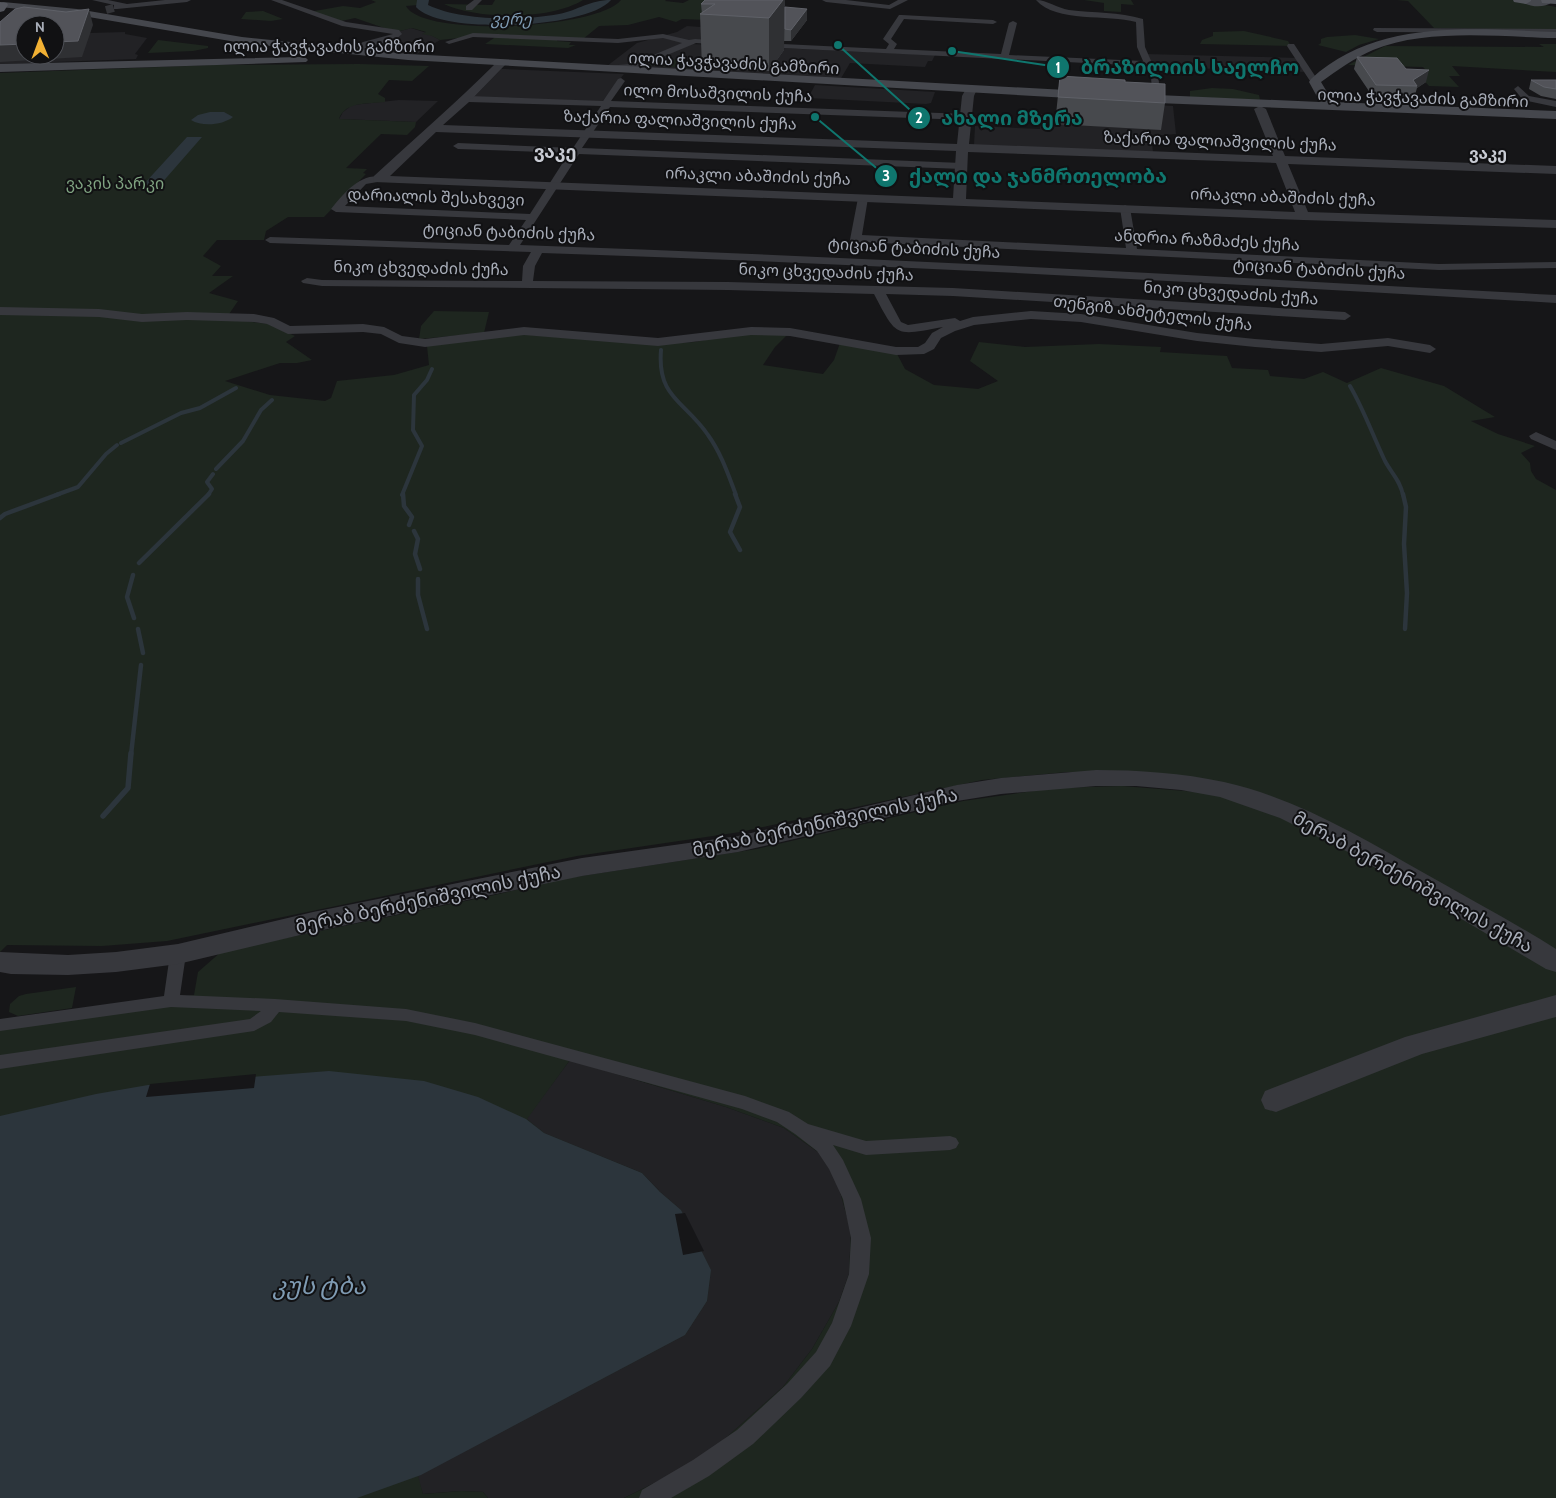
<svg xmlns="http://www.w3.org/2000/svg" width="1556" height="1498" font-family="Cabin,'Noto Sans Georgian',sans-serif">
<rect width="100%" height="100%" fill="#161618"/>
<path fill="#222225" d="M0 25H25V55H55V34L125 32V34L147 38 135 54 138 55 136 59 0 64Z
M687 26 727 29 691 44 935 55 932 61H928L925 67 850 63 840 80 607 66 637 43 677 32Z
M411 28 427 33 440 40 415 55 356 50 396 36V32Z
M1145 54 1299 58 1307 72 1160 67 1148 64Z
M501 69H505L624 74 602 102 474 97Z
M815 85 935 92 931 103 926 104 808 98Z
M399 100 438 101 416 122 339 119 343 112 352 105Z
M1124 103 1173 106 1176 134 1151 136 1153 152 974 145 975 126 1040 129 1041 114 1125 119Z
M570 1060 726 1107 784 1128 818 1152 829 1168 839 1188 851 1231 849 1274 839 1302 812 1349 783 1387 701 1460 624 1498H488L483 1492 461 1491 423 1494 417 1476 603 1377 660 1192 642 1173 543 1133 526 1119Z"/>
<path fill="#1e261f" d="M371 0H418V5L406 6C422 38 599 29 621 0H666L665 1 683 3 689 0H740L707 20 682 19 676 22 659 17 628 25 599 26 583 39 497 34 440 40 432 36 422 34 426 32 412 28 396 32 355 18 337 22 309 12 343 6 360 8 376 2Z
M495 0H583C551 20 478 20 444 4L492 5Z
M1084 0H1131L1134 5 1121 4V12L1104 11V3Z
M1397 0H1512L1551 6 1556 7V30L1434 28 1408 1Z
M263 11 283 19 271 21 241 19 246 12Z
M1244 31 1288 41 1291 46 1200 44 1202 40 1213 36V32Z
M1355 35 1379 39 1359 45 1346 52 1318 45 1321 43V39L1327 37Z
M497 36 558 39 557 41 571 42 569 45H576L568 48 485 44Z
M158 40 208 46V48L193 51 148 53Z
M1539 44H1556V72L1452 66 1460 76H1449L1459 87 1429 86 1417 73 1428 72 1423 67 1348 65 1385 46 1544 47Z
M672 59 689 61 692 65 687 68 648 65 659 60Z
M359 64 429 66 412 81 389 80 378 94 385 98V102C369 104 345 101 339 119L416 122 415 127 407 135 381 134 346 168 367 169 363 173 366 174 324 217H288L266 231 264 240H217L203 256 221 266 212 276H233L209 293 238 301 227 317 229 319 268 324 295 336 286 342 312 360 297 363H280L225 381 270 395 325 401 331 398 337 381 394 375 429 365 427 346 518 334 652 344 695 342 730 335 788 334 775 347 763 365 823 374 834 360 840 343 896 352 905 369 934 385 978 389 998 381 970 361 979 342 1025 347 1099 344 1161 347 1160 352 1227 356 1232 368 1268 370 1270 376 1304 379 1323 372 1347 383 1381 368 1444 386 1495 417 1471 421 1498 434 1535 446 1521 453 1530 463 1531 471 1536 479 1556 490V1498H624L701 1460 783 1387 812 1349 839 1302 849 1274 851 1231 839 1188 829 1168 818 1152 784 1128 726 1107 570 1060 527 1119 544 1133 642 1173 660 1192 681 1210 711 1270 707 1301 685 1335 418 1476 423 1494 461 1491 483 1492 488 1498H0V1021L194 995 198 972 222 951 490 896 568 878 757 849 963 801 1054 788 1122 786 1223 794 1134 772H1067L982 780 740 832 577 856 167 941 102 946 7 945 0 952V73L213 65Z
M1212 88 1233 89 1259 95 1260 100 1190 97V91Z
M434 311 489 312 484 333 419 339 421 326Z
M76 987 72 1008 18 1016 9 1012 10 1004 19 996 26 994Z"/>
<path fill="#2c353c" d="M210 112H224L233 117C223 125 202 127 191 120L198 115Z
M187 137H202L160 185H143Z
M329 1071 424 1081 478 1097 526 1119 544 1133 642 1173 660 1192 681 1210 711 1270 707 1301 685 1335 421 1475 357 1498H0V1116L96 1094 148 1085Z"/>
<path fill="#161618" d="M256 1074 254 1088 146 1097 150 1084Z
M685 1213 704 1251 683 1255 675 1214Z"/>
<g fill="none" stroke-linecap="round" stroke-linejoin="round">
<path stroke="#2c353c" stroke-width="4" d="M661 350C657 398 685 401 708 435 721 453 728 474 736 495
M1350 386C1364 410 1373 436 1385 461 1392 474 1400 480 1403 495
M121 443 181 413 200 408 236 388
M216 469 243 441 261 410 272 400
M56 495 78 487 106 454 117 445
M208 495 212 489 207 482 213 474
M402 495 422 446 413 430 414 395 427 380 432 369"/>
<path stroke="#2c353c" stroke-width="4.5" d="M403 494 404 506 412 517 409 525
M735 494 740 507 730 532 740 550
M1403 494 1406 507 1404 544 1407 593 1405 629
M0 518 5 514 59 494
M414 531 418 539 415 554 420 569
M139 563 209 494
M133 575 127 597 134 618
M418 579V595L427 629
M138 629 143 653
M131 755 141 665"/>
<path stroke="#2c353c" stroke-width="5.5" d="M103 816 128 788 131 753"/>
<path fill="#2c353c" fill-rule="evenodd" d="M417 0H429L428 5C461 21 523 21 559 14 579 10 589 0 611 0 587 29 440 35 416 7Z"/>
<path stroke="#333438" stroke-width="8" stroke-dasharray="8 4.5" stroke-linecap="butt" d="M106 10 117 7"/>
<path fill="#37383d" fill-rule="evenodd" d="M178 948 184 950 186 954 180 995 275 999 406 1009 475 1023 745 1096 789 1112 808 1124 866 1141 950 1136 956 1138 959 1143 956 1148 950 1150 866 1155 833 1145 843 1160 861 1199 871 1238 869 1274 851 1326 830 1366 801 1398 753 1444 709 1476 671 1498H639L642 1490 693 1460 737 1430 787 1384 816 1352 832 1323 849 1274 851 1238 843 1199 829 1169 817 1151 795 1134 777 1122 742 1109 475 1035 406 1021 279 1012 271 1022 254 1031 0 1069V1055L250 1019 261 1011 171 1007 0 1031V1019L164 996 170 954 172 950Z"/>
<path fill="#37383d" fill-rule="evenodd" d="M92 0H108L127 4 165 0H191L187 2 117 9H114V5Z
M271 0H282L346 22 399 30 402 34 395 40 369 46 355 54H349V50L363 42 393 34 342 26Z
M474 0H482L472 10H466V6Z
M822 0H846L889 5 898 0H908L890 9 826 2Z
M1036 0C1047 0 1057 8 1069 10 1094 13 1119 12 1143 19L1145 47 1152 63 1158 67 1160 101H1154L1153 99 1150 68 1146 66 760 47 756 45 760 43 886 49 889 44 883 39 899 15H902L993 20 997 22 993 24 904 19 891 39 897 44 894 49 1001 54 1009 23 1013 21 1017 23 1009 55 1143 61 1137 47 1136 22C1108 14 1056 23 1036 0Z
M1374 28 1556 29V33L1377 32 1373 30Z
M473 33 618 39 663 34 689 40 695 39 725 41 729 43 725 45 696 43 636 68 608 71 604 68 605 66 632 64 682 43 663 38 618 43 473 37 449 44 445 42Z
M1288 44H1294L1319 82 1318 84H1312L1287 46Z
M621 78 625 81 611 101 967 114 972 117 967 120 610 107 582 148 962 163 967 166 962 169 579 154 520 245C866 257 1211 276 1556 295V303C1218 283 880 264 542 253L535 266 533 281 728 282 953 288 1345 312 1351 316 1345 320 953 296 886 294 901 322 908 325 955 318 960 321 973 317 1031 311 1081 314 1197 333 1255 339 1321 344 1388 338 1430 345 1436 349 1430 353 1388 346 1321 352 1255 347 1197 341 1081 322 1031 319 974 325 955 331 941 338 934 349 924 354 896 355 790 336 751 335 658 346 524 335 425 347 399 343 381 334 363 332 288 334 267 324 254 322 187 320 142 322 99 317 0 315V307L99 309 142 314 187 312 254 314 274 318 290 326 363 324 384 327 402 336 425 339 524 327 658 338 751 327 790 328 896 347H918L925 343 932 333 943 327C895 336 897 338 874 294L728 290 322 286 303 283 301 281 307 278 322 280 522 281 523 266 531 252 270 243 265 240 270 237 509 245 526 220 336 212 331 209C343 194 361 172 383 177V181L366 184 345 206 530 214 569 153 458 149 453 146 458 143 573 148 601 106 469 102 465 99 469 96 603 101 618 79Z
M1518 86 1529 96 1556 101V107L1523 100 1514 89Z
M863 195 868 198 862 235 1126 248 1120 208 1125 205 1130 208 1137 249 1439 264 1556 262V268L1439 270 861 242 860 250 854 253 848 250 858 198Z
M1536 432 1556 441V450L1531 439 1529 436Z"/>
<path fill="#37383d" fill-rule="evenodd" d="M495 59 506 64 473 98 470 99 469 102 443 125 957 144 962 96 967 87 971 86 977 89 974 96 969 144 1273 156 1254 109 1260 106 1266 109 1285 156 1556 166V174L1288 164 1308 212 1556 220V228L1303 220 374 182 373 179 374 176C415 138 456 103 494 65L490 62ZM436 132 956 151 953 198 390 176ZM968 152 1276 163 1295 212 966 199Z
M1096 770C1139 770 1182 773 1224 782 1296 798 1361 837 1424 873 1468 898 1513 922 1556 949V972L1546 969 1352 854 1280 818 1220 797 1181 790 1136 786H1096L1001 794 957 801 738 852 582 876 313 932 178 964 116 972 68 975 11 974 0 972V952L68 955 116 952 178 944 313 912 582 858 738 836 957 785 1001 778Z
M1556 995V1017L1422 1054 1276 1112 1265 1109 1261 1100 1265 1091 1405 1037Z"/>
<path fill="#45474d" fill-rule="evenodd" d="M1519 0H1551L1552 2C1544 9 1527 7 1519 0Z
M3 2 77 9 242 37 408 54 1157 95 1320 102 1309 82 1311 79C1377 18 1473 29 1556 32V38C1499 37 1427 28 1373 50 1354 58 1338 70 1321 82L1333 102 1556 111V119L1157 103 408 60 242 43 77 15 0 7V3Z
M302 57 306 58 308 60 306 62 0 72V64Z"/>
<path fill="#53555c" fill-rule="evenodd" d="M1513 0H1531V1L1526 4 1514 2Z
M1541 0H1556V4L1542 3Z
M0 2 7 3 8 5 4 11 0 12Z"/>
</g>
<path fill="#47494d" d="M705 0H785V7L807 20 791 41H784V50L769 71 702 68 700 14H702L701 4Z
M1357 57 1406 69 1426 82 1417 88 1414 98 1373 97 1354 69Z
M1060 76 1125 82 1165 103 1161 130 1055 124Z
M1531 80H1556V99L1541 96 1529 89Z"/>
<path fill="#2f3033" d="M783 0H785L784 50 769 71V18Z
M89 9 93 25 82 57 0 62V45L25 44V55H55V42Z
M807 9V20L791 41V30Z
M1429 70 1426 82 1417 88V86L1413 80Z"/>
<path fill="#525359" stroke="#5f6168" d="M705 0H783L769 18 700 14 715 4H701Z
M24 7 66 12 89 9 78 41 55 42V25H25V44L0 45V22L15 9Z
M785 7 807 9 791 30 785 29Z
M1357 57 1397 58 1406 69 1429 70 1413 80 1417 86 1376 85Z
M1060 76 1125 80V82L1165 84V103L1058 97Z
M1531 80H1556V89L1544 87Z"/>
<g text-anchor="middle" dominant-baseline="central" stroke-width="4" stroke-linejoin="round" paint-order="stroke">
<g font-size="16" font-style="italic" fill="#7f9bb3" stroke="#111113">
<text transform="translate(511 19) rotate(1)">ვერე</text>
</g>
<g font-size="16" fill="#a8adb8" stroke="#111113">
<text x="329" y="46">ილია ჭავჭავაძის გამზირი</text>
<text transform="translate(734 63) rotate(3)">ილია ჭავჭავაძის გამზირი</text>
<text transform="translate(718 93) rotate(2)">ილო მოსაშვილის ქუჩა</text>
<text transform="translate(1423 98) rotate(2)">ილია ჭავჭავაძის გამზირი</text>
<text transform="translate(680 120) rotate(2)">ზაქარია ფალიაშვილის ქუჩა</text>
<text transform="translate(1220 141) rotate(2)">ზაქარია ფალიაშვილის ქუჩა</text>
<text transform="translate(758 176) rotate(2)">ირაკლი აბაშიძის ქუჩა</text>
<text transform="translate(436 197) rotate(2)">დარიალის შესახვევი</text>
<text transform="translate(1283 197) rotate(2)">ირაკლი აბაშიძის ქუჩა</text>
<text transform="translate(509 232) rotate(2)">ტიციან ტაბიძის ქუჩა</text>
<text transform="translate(1207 240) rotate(3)">ანდრია რაზმაძეს ქუჩა</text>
<text transform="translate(914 248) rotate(3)">ტიციან ტაბიძის ქუჩა</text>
<text transform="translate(421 268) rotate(1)">ნიკო ცხვედაძის ქუჩა</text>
<text transform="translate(1319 269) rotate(3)">ტიციან ტაბიძის ქუჩა</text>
<text transform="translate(826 272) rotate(2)">ნიკო ცხვედაძის ქუჩა</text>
<text transform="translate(1231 293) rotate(4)">ნიკო ცხვედაძის ქუჩა</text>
<text transform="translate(1153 313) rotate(7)">თენგიზ ახმეტელის ქუჩა</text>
</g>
<g font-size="16" font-weight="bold" fill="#c9ccd4" stroke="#111113">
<text x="1488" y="153">ვაკე</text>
</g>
<g font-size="16" fill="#7fa381" stroke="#111113">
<text x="115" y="183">ვაკის პარკი</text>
</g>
<g font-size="18" font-weight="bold" fill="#c9ccd4" stroke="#111113">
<text x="555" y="152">ვაკე</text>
</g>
<g font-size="19" fill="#a8adb8" stroke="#111113">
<text transform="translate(825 822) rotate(-12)">მერაბ ბერძენიშვილის ქუჩა</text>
<text transform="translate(1413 882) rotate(29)">მერაბ ბერძენიშვილის ქუჩა</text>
<text transform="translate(428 899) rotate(-12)">მერაბ ბერძენიშვილის ქუჩა</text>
</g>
<g font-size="24" font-style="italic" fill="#7f9bb3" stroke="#111113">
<text x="319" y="1285">კუს ტბა</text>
</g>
</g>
<path fill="none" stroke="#0f766e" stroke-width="2" d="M952 51L1058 67M838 45L919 118M815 117L886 176"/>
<g fill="#0f766e" stroke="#111113" stroke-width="2">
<circle cx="952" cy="51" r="5"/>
<circle cx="838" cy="45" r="5"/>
<circle cx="815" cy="117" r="5"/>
<circle cx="1058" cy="67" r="12"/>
<circle cx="919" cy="118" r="12"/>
<circle cx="886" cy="176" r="12"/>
</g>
<g font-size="15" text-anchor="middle" font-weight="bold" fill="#fff">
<text x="1058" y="73">1</text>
<text x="919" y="123">2</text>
<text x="886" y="181">3</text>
</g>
<g font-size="20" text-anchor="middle" font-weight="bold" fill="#0f766e" stroke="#111113" stroke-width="4" stroke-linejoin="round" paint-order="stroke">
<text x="1190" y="74">ბრაზილიის საელჩო</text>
<text x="1012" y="125">ახალი მზერა</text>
<text x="1038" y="183">ქალი და ჯანმრთელობა</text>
</g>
<g transform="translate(40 40) rotate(359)"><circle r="24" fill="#111113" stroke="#4d4f55"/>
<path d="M0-4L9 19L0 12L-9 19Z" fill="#f2b134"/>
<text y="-8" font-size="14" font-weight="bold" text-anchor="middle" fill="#a8adb8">N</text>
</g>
</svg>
